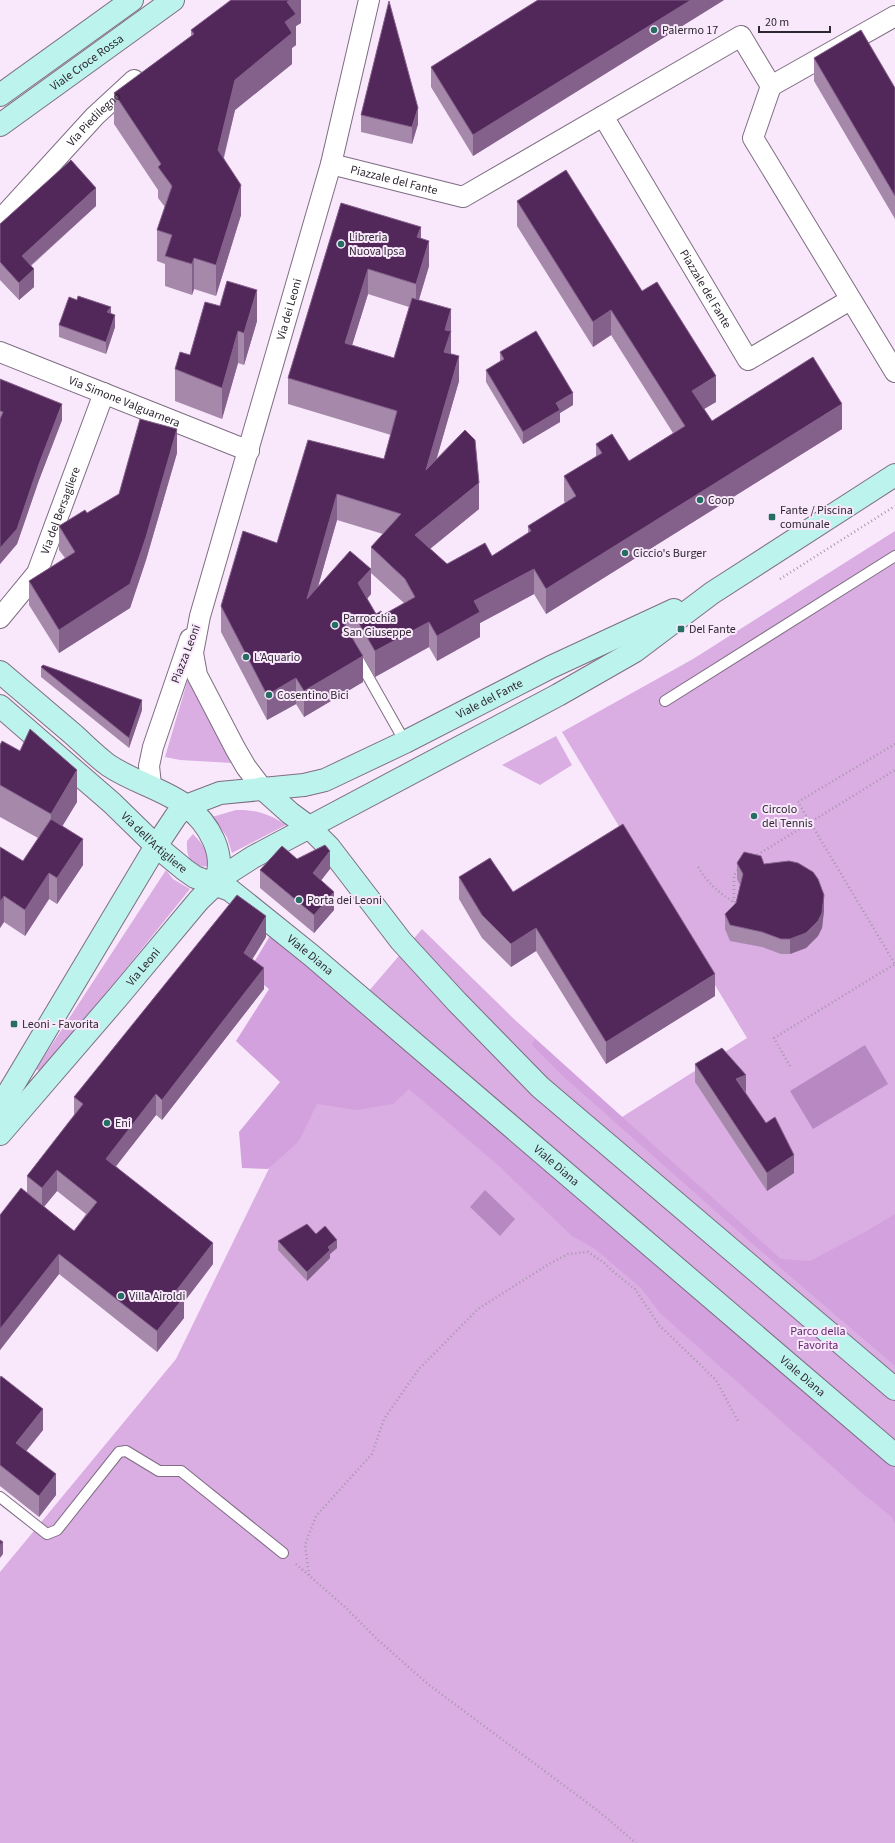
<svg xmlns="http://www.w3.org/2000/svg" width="895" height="1843" font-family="'Source Sans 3',sans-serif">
<rect width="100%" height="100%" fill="#f9e8fc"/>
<path fill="#daade3" d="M895 531V1843H0V1572L176 1359 338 1027 422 929 515 1020 622 1117 747 1038 562 732 693 659Z
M188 679 232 763 180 760 165 757Z
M556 736 572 765 540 785 502 765Z
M236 810C255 809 269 814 286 825L232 853 227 837 212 817Z
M193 834C202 843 209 852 208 866 191 869 186 856 187 841Z
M166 870 173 879 190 889 42 1073 36 1069Z"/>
<path fill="#d3a1dd" d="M273 931 895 1470V1524L892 1517 862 1493 660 1313 641 1288 595 1249 572 1236 500 1167 409 1089 393 1104 356 1110 317 1104 299 1141 268 1169 242 1168 239 1132 280 1082 236 1041 269 989 248 972Z
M535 1039 781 1259 810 1261 865 1232 895 1214V1366L747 1239 564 1077 532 1045Z"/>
<path fill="#b888c2" d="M865 1045 888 1084 813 1129 790 1091Z
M485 1190 515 1219 500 1236 470 1207Z"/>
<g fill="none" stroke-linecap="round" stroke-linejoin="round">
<g stroke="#7f6d83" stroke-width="12">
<path id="lane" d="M357 657 405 742
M665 701 895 556
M0 1497 47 1534 57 1530 119 1452 126 1451 159 1471H181L283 1553"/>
</g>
<g stroke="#7f6d83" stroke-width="22">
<g id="street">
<path d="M771 86 895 16"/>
<path id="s1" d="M603 116 748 360 850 300"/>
<path id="s2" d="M331 164 463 197 741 36 771 86 753 138 895 372"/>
<path id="s3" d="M0 220 95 116 134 80"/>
<path id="s4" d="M0 352 249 451"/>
<path id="s5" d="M0 618 37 573 104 393"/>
<path d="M151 785 149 766 153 747 190 639"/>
<path id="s6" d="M262 788 246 767 235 748 197 675 193 653 200 616 331 164 369 0"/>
</g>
</g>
<g stroke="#7f6d83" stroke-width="24">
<g id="secondary">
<path d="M0 95 132 0"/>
<path id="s7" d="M0 125 173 0"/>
<path d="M0 672C25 693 49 714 74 735 85 745 96 756 108 765 147 791 193 793 214 841 220 855 221 870 214 884"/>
<path id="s8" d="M0 706 112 803 156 846 185 870 195 877 230 890 311 955 895 1455"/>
<path d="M262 788 290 813 309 827 329 847 401 941 457 1002 540 1087 895 1389"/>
<path id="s9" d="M0 1107 156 846 176 816 186 806 220 793 304 785 325 780 405 742 551 667 674 610"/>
<path id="s10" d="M0 1134 118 997 199 900 225 875 253 857 558 695 635 651 712 593 895 475"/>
</g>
</g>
<path stroke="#a598a8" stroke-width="2.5" stroke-dasharray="1 3" stroke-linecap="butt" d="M780 579 895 506
M895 744 798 802 895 964
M754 857 895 770
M698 867C709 885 721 895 739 905
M734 902V875L739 868
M790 1066 774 1038 895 964
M296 1564 345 1607 378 1640 429 1685 597 1810 636 1843
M309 1575 305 1545 316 1516 372 1454 384 1419 418 1370 478 1309 549 1264 568 1254 588 1252 603 1262 616 1274 635 1289 659 1325 716 1380 738 1421"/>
<use href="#lane" stroke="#fff" stroke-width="10"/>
<use href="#street" stroke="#fff" stroke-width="20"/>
<use href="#secondary" stroke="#bcf4ed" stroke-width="22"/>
</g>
<path fill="#a688ab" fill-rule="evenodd" d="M301 0V23L296 26V45L292 48V64L235 110 224 158 241 215 216 296 194 289 192 295 165 286V264L157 261V230L165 207 158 198V190L114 124V93L191 36V30Z
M538 0H724L473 156 431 87V67Z
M814 58 895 88V219L814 81Z
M361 115 418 124 412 144 361 132Z
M517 201 642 291 716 402 704 409 712 421 842 429 546 614 534 594 480 623V637L437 661 429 647 375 677 354 640 363 682 304 717 296 704 267 720 221 632V606L277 543 308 440 384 459 391 435 288 404V378L341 203 421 238 429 266 419 300 451 334V354L459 381 436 460 479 509 430 549 447 564 492 556 528 533V526L565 503 564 501V476L596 457V444L629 461 673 433 611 335 593 347 517 226ZM368 294 409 307 394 358 352 345ZM337 520 383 534 371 547V568L318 587ZM371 573 404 603 383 615 376 614 367 599 371 594Z
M96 206 31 266 34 287 19 300 0 280V224Z
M257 321 244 365 238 363 222 419 175 401V369L190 355Z
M59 325 115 327 106 354 59 337Z
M500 352 573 405 560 413V422L523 444 486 382V370L500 362Z
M0 379 62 420 39 480 17 544 0 564Z
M177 453 146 560 130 608 59 653 29 605V581L65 558 59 550V526L87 513 119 494Z
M41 667 142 710 129 748 41 677Z
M0 745 77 802 62 826 83 865 57 904 49 899 25 936 4 922 0 928V847L23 861 38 838 0 817Z
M297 859 330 869 321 880 334 910 314 933 260 888V870Z
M737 863 764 864 824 911 822 928 818 936 806 948 790 954H781L762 947 730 941 725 929V914L736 903 740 885 737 879Z
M459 877 513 892 715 996 606 1064 536 951 511 967 482 938 459 899Z
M266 937 252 959 264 989 162 1120 156 1115 116 1166 213 1264 184 1302V1318L157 1352 59 1274 0 1350V1215L27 1193V1176L74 1115V1097ZM57 1191 86 1214 74 1231 44 1207Z
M695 1064 746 1093 794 1173 767 1191 695 1082Z
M316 1234 337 1248 330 1254V1258L307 1281 278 1250V1241Z
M0 1378 43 1430 26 1451 56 1495 39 1517 0 1486Z"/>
<path fill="#84618b" d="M290 0H301V23L296 26V45L292 48V64L235 110 218 180V150L235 80 285 22 287 2Z
M691 0H724L473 156V135Z
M418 108V124L412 144V127Z
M241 185V215L216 296V265Z
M96 188V206L22 273V256Z
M421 227V252L417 237Z
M429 241V266L416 309V284Z
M194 258V289L192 295V264Z
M34 269V287L19 300V283Z
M368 269V294L345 368V343Z
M257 290V321L244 365V333Z
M111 307V319L107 312Z
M451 309V356L444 352 445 330Z
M611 310V335L593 347V322Z
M115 315V327L106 354V342Z
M238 331V363L222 419V388Z
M459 356V381L426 496V470Z
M716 376V402L692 416V391Z
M573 393V405L560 413V422L523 444V432L556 403Z
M62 404V420L39 480 17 544 0 564V548L39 464Z
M842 404V429L546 614V589Z
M177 429V453L146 560 130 608 59 653V630Z
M479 483V509L415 561V535Z
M337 494V520L307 625V599Z
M371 569V594L358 609V583Z
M534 569V594L480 623V637L437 661V636L474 601Z
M346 613V638L343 641V616Z
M429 622V647L375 677V651Z
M363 656V682L304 717V691Z
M296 678V704L267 720V695Z
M142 700V710L129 748V738Z
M77 770V802L51 845V814Z
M83 839V865L57 904V878Z
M330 851V869L313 891V873Z
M49 873V899L25 936V910Z
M334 892V910L314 933V915Z
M824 895V911L822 928 818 936 806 948 790 954V939Z
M4 896V922L0 928V902Z
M266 916V937L244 973V953Z
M536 928V951L511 967V944Z
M264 968V989L162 1120V1100Z
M715 974V996L606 1064V1042Z
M746 1075V1093L736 1079Z
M156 1094V1115L106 1179V1159Z
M794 1155V1173L767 1191V1173Z
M57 1170V1191L42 1209V1188Z
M337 1240V1248L330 1254V1258L307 1281V1272L328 1247Z
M213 1243V1264L184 1302V1318L157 1352V1331L176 1291Z
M59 1254V1274L0 1350V1329Z
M43 1409V1430L16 1464V1443Z
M56 1474V1495L39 1517V1496Z
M3 1542V1554L0 1558V1546Z"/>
<path fill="#52275a" stroke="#84618b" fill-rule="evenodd" d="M231 0H290L287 2 296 14 285 22 292 33 235 80 218 150 241 185 216 265 194 258 192 264 165 256 172 235 157 230 172 186 158 167 161 164 114 93 194 34 191 30Z
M538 0H691L473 135 431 67Z
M389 1 418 108 412 127 361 115Z
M861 30 895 88V196L814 58Z
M71 160 96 188 22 256 34 269 19 283 0 262V263V224Z
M566 170 642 291 657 282 716 376 692 391 712 421 813 357 842 404 546 589 534 569 474 601 480 612 437 636 429 622 375 651 354 615 349 612 346 613 343 616V622L363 656 304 691 296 678 267 695 221 606 243 531 277 543 308 440 384 459 397 411 288 378 341 203 421 227 417 237 429 241 416 284 368 269 345 343 394 358 412 298 451 309 445 330 451 331 444 352 459 356 426 470 465 430 475 440 479 483 415 535 447 564 485 543 492 556 531 531 528 526 576 496 564 476 602 453 596 444 612 434 629 461 685 426 611 310 593 322 517 201ZM337 494 401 514 371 547 405 579 415 597 383 615 381 611 376 614 358 583 371 569 350 551 307 599Z
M227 281 257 290 244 333 238 331 222 388 175 369 180 352 190 355 205 302 220 306Z
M78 296 111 307 107 312 115 315 106 342 59 325 69 297 77 300Z
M536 331 573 393 556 403 560 410 523 432 486 370 504 359 500 352Z
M0 379 62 404 39 464 17 529 0 548V419L3 412 0 411Z
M140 419 177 429 146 537 130 584 59 630 29 581 75 552 59 526 85 510 87 513 119 494Z
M43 665 142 700 129 738 41 667Z
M30 729 77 770 51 814 0 785V745L2 741 20 751Z
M51 819 83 839 57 878 49 873 25 910 4 896 0 902V847L23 861Z
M623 824 715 974 606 1042 536 928 511 944 482 915 459 877 490 858 513 892Z
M325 845 330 851 313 873 334 892 314 915 260 870 282 846 297 859Z
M744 852 761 856 764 864 789 861 798 863 813 872 818 879 824 895 822 913 818 921 806 933 790 939H781L762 932 730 925 725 914 736 903 743 874 737 863Z
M237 895 266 916 244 953 264 968 162 1100 156 1094 106 1159 213 1243 176 1291 184 1297 157 1331 59 1254 0 1329V1215L21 1188 74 1231 97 1202 57 1170 42 1188 27 1176 83 1104 74 1097Z
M722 1048 746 1075 736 1079 766 1123 775 1117 794 1155 767 1173 695 1064Z
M307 1224 316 1234 325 1226 337 1240 328 1247 330 1250 307 1272 278 1241Z
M1 1376 43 1409 16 1443 56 1474 39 1496 0 1465V1378Z
M0 1540 3 1542 0 1546Z"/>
<g fill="#266d63" stroke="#f9e8fc" stroke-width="1.5">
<circle cx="654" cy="30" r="4"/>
<circle cx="341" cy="244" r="4"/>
<circle cx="700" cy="500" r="4"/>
<rect x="768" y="513" width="8" height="8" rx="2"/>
<circle cx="625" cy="553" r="4"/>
<circle cx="335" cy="625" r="4"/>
<rect x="677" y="625" width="8" height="8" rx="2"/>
<circle cx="246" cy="657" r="4"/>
<circle cx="269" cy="695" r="4"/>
<circle cx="754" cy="816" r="4"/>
<circle cx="299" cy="900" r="4"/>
<rect x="10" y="1020" width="8" height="8" rx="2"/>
<circle cx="107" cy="1123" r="4"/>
<circle cx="121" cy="1296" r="4"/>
</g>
<g text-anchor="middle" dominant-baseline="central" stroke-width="4" stroke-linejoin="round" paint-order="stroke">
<g font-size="12" fill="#2e2630" stroke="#f9e8fc" text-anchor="start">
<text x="662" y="30">Palermo 17</text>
<text x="349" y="237">Libreria<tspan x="349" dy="14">Nuova Ipsa</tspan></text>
<text x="708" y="500">Coop</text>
<text x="780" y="510">Fante / Piscina<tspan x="780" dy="14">comunale</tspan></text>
<text x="633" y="553">Ciccio's Burger</text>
<text x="343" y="618">Parrocchia<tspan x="343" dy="14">San Giuseppe</tspan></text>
<text x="689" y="629">Del Fante</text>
<text x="254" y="657">L’Aquario</text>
<text x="277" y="695">Cosentino Bici</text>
<text x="762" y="809">Circolo<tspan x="762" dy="14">del Tennis</tspan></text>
<text x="307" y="900">Porta dei Leoni</text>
<text x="22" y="1024">Leoni - Favorita</text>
<text x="115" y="1123">Eni</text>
<text x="129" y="1296">Villa Airoldi</text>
</g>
<g font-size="12" fill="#2e2630" stroke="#f9e8fc">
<text stroke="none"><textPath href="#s7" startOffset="107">Viale Croce Rossa</textPath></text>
<text stroke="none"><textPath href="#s3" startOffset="138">Via Piedilegno</textPath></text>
<text stroke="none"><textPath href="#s2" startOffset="65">Piazzale del Fante</textPath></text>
<text stroke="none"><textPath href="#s1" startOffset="201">Piazzale del Fante</textPath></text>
<text stroke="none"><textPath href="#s6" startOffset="510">Via dei Leoni</textPath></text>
<text stroke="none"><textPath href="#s4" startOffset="134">Via Simone Valguarnera</textPath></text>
<text stroke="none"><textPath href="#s5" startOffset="125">Via del Bersagliere</textPath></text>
<text transform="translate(186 654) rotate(-69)">Piazza Leoni</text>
<text stroke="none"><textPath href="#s9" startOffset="680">Viale del Fante</textPath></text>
<text stroke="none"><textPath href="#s8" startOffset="206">Via dell'Artigliere</textPath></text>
<text stroke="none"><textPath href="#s8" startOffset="400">Viale Diana</textPath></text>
<text stroke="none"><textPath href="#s10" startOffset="220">Via Leoni</textPath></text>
<text stroke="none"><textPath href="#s8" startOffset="724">Viale Diana</textPath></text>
<text stroke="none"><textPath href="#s8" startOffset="1048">Viale Diana</textPath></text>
</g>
<g font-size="12" fill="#62276e" stroke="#f9e8fc">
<text x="818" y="1331">Parco della<tspan x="818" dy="14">Favorita</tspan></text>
</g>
</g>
<path d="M759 26v6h71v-6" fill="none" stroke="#2e2630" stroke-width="2"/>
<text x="765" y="26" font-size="12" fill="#2e2630" stroke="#f9e8fc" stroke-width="3" paint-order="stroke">20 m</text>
</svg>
